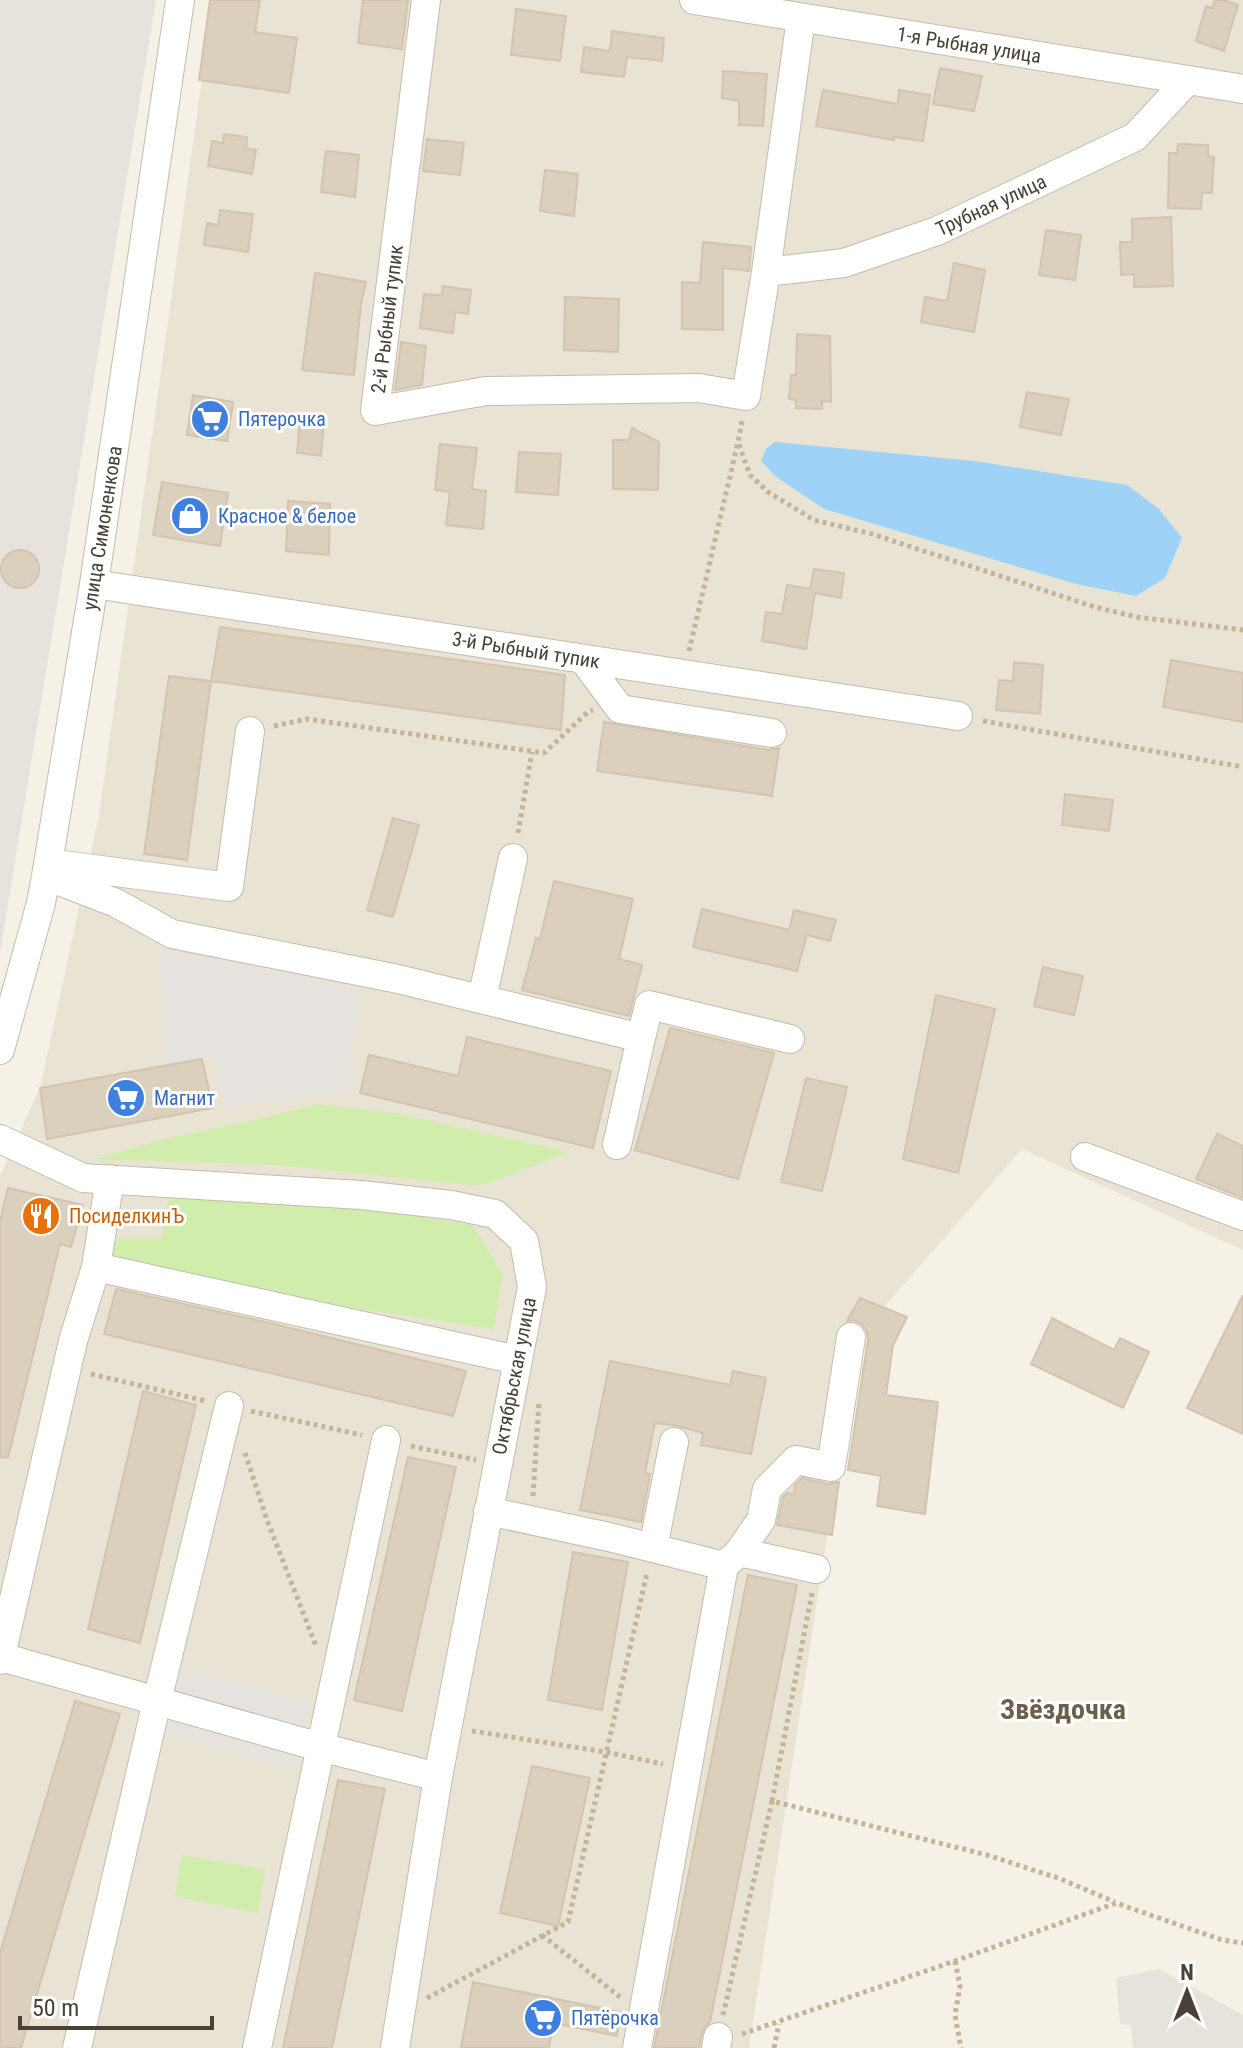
<svg xmlns="http://www.w3.org/2000/svg" width="1243" height="2048" font-family="'Roboto Condensed',sans-serif">
<rect width="100%" height="100%" fill="#f5f1e7"/>
<path fill="#e9e3d4" d="M213 0H1243V1250L1022 1149 857 1338 749 2048H0V1176L40 1088 99 815Z"/>
<path fill="#e7e2dc" d="M0 0H156L0 953Z
M1159 1969 1243 2015V2048H1133L1131 2025 1120 2024 1116 1978Z"/>
<path fill="#d0edac" d="M317 1104 395 1113 569 1152 480 1186 277 1165 94 1159 173 1137 247 1122Z
M170 1194 368 1209 472 1225 503 1274 493 1329 354 1308 108 1263 114 1238H161Z
M182 1855 265 1870 258 1913 175 1896Z"/>
<path fill="#e6e3df" d="M160 948 358 988 348 1091 224 1108 215 1057 164 1065Z
M179 1667 311 1702 296 1770 162 1733Z"/>
<path fill="#9ed3f7" d="M775 442 974 461 1127 485 1159 509 1182 538 1165 578 1136 596 1076 584 824 509 775 476 761 461 766 449Z"/>
<path fill="#dbcfbe" stroke="#d3c4ae" stroke-width="2" d="M210 0H260L255 32 297 38 289 93 199 80Z
M363 0H408L402 49 358 43Z
M1215 0H1224L1238 5 1224 51 1196 41 1206 6 1212 8Z
M516 9 566 16 560 61 511 55Z
M612 31 664 38 662 61 627 57 624 77 581 72 584 47 610 51Z
M940 68 982 76 974 111 933 104Z
M723 71 767 74 763 126 739 125V101L722 98Z
M823 90 898 104 899 90 930 95 923 141 894 137V140L816 126Z
M224 134 247 137 246 148 256 150 252 174 208 166 212 141 223 143Z
M427 139 464 143 460 175 423 171Z
M1178 144 1208 145V156L1214 157 1212 193H1202L1201 209 1168 208 1169 153H1177Z
M326 151 359 155 355 197 321 192Z
M545 170 578 174 574 216 540 211Z
M220 210 253 214 248 252 204 245 207 223 218 225Z
M1171 217 1173 286 1134 287V274L1121 275 1120 242H1132V219Z
M1046 230 1081 235 1075 280 1039 275Z
M703 242 751 247 749 271 723 268V330L682 329V282L700 283Z
M954 263 985 270 974 332 921 322 925 297 947 301Z
M315 273 366 282 361 304 354 375 302 370Z
M443 286 471 290 468 314 455 312 453 333 420 328 424 294 442 295Z
M565 297 619 299 618 352 564 350Z
M797 334 830 336 831 402 822 401V409L796 408V400L789 399 791 375H796Z
M401 342 426 346 422 385 395 390Z
M1027 392 1069 399 1061 435 1020 427Z
M193 395 233 402 227 441 187 435Z
M300 419 324 421 321 456 297 453Z
M632 428 659 442 658 490 613 489V440H629Z
M440 444 477 448 472 489 486 491 483 529 446 525 450 492 435 490Z
M519 452 561 454 558 495 516 492Z
M162 482 228 493 220 546 153 535Z
M288 501 330 504 329 555 286 551Z
M1 569a19 19 0 1 1 38 0a19 19 0 1 1-38 0Z
M814 569 844 573 841 598 815 593 806 649 762 641 766 612 782 614 787 585 810 589Z
M220 627 565 675 561 730 211 681Z
M1171 660 1243 673V722L1163 707Z
M1014 662 1043 665 1040 714 996 710 999 680 1013 681Z
M169 676 211 681 187 860 144 854Z
M604 722 769 750 779 748 772 796 597 771Z
M1065 794 1113 800 1109 831 1062 825Z
M393 818 419 825 393 917 367 910Z
M554 881 633 899 619 959 642 965 629 1016 522 990 536 938 540 939Z
M702 909 789 930 794 910 836 920 830 941 807 935 797 971 693 947Z
M1043 967 1083 976 1074 1015 1034 1006Z
M936 995 995 1009 958 1173 903 1159Z
M670 1028 774 1053 738 1179 635 1150Z
M467 1037 611 1071 593 1148 360 1093 369 1055 458 1076Z
M202 1059 213 1108 47 1139 40 1088Z
M806 1078 847 1087 822 1191 781 1182Z
M1217 1134 1243 1146V1198L1196 1179Z
M8 1188 83 1205 71 1247 60 1244 8 1458 0 1457V1221Z
M116 1289 274 1324 466 1371 453 1416 104 1334Z
M1243 1295V1434L1187 1408Z
M860 1298 907 1317 893 1345 886 1395 938 1402 925 1514 877 1506 881 1476 848 1470 868 1339 866 1330 862 1324 854 1320 847 1321Z
M1052 1318 1114 1350 1120 1338 1149 1352 1123 1408 1031 1364Z
M610 1361 730 1385 733 1371 766 1378 751 1454 701 1445 703 1433 678 1426 655 1423 645 1473 650 1474 641 1522 580 1510Z
M143 1391 196 1405 140 1643 88 1629Z
M408 1457 456 1467 402 1711 354 1700Z
M802 1478 828 1484 839 1482 832 1535 777 1525 783 1497 787 1493 794 1494 795 1485Z
M573 1552 628 1562 602 1710 548 1700Z
M748 1575 797 1585 710 2022 705 2027 702 2033 699 2048H654Z
M75 1701 120 1714 21 2048H0V1953Z
M532 1766 590 1778 558 1926 500 1913Z
M338 1780 385 1789 332 2048H283Z
M473 1982 620 2012 617 2036 553 2023 549 2048H461Z"/>
<g fill="none" stroke-linecap="round" stroke-linejoin="round">
<g stroke="#c4bbac" stroke-width="30">
<path id="minor" d="M426 0 375 411 486 391 699 388 746 396 766 272 801 18
M694 0 1243 89
M766 272 844 263 937 231 1135 137 1187 81
M94 584 958 716
M583 659 620 709 772 733
M48 863 229 887 250 731
M46 876 116 903 172 934 398 979 641 1038 617 1145
M482 999 513 858
M641 1038 649 1005 790 1039
M0 1050 41 903 46 876 94 584 180 0
M0 1139 83 1178 361 1195 451 1205 495 1214 524 1241 532 1287 438 1777 395 2048
M1085 1157 1243 1216
M96 1267 517 1360
M488 1511 609 1537 724 1566 739 1552 816 1569
M653 1548 674 1442
M739 1552 761 1520 767 1489 796 1460 831 1467 851 1337
M1 1657 320 1747 438 1777
M0 1660 73 1341 96 1267 110 1179
M77 2048 157 1701 229 1406
M257 2048 386 1440
M637 2048 724 1566
M716 2048 718 2037"/>
</g>
<path stroke="#c4b498" stroke-width="5" stroke-dasharray="4 4" stroke-linecap="butt" d="M742 421 738 442 750 475 768 492 814 520 872 534 1095 607 1137 617 1243 630
M689 651 738 442
M983 721 1243 767
M274 726 307 719 544 753 588 712 593 710
M518 833 532 752
M91 1374 206 1401
M251 1411 362 1435
M411 1446 476 1460
M245 1453 267 1520 316 1646
M533 1496 539 1402
M812 1593 772 1801 987 1855 1058 1878 1115 1902
M472 1731 606 1752 663 1764
M542 1935 620 1997
M955 1961 960 1986 955 2015 961 2048
M427 1998 568 1922 647 1573
M723 2015 772 1801
M742 2034 955 1961 1116 1903 1222 1940 1243 1943
M774 2048 779 2024"/>
<use href="#minor" stroke="#fff" stroke-width="28"/>
</g>
<defs>
<g id="supermarket-disc" transform="scale(2)"><circle r="9.5" fill="#3f7fe0" stroke="#fff"/><path d="M-6-5.5h2.5l.6 2H6L4.5 2H-2.5L-4.4-4H-6ZM-1.5 3.2a1.3 1.3 0 1 0 .1 0ZM3 3.2a1.3 1.3 0 1 0 .1 0Z" fill="#fff"/></g>
<g id="shop-disc" transform="scale(2)"><circle r="9.5" fill="#3f7fe0" stroke="#fff"/><path d="M-5-2.5h2.3a2.7 3.5 0 0 1 5.4 0H5L5.5 6h-11ZM-1.5-2.5h3a1.5 2.3 0 0 0-3 0Z" fill="#fff"/></g>
<g id="restaurant-disc" transform="scale(2)"><circle r="9.5" fill="#e8710a" stroke="#fff"/><path d="M-5-6h1v4h1v-4h1v4h1v-4h1v5L-1.5 .5V6h-2V.5L-5-1ZM5-6V6H3V1.5H1.5Q1.5-4 5-6Z" fill="#fff"/></g>
</defs>
<g fill-rule="evenodd">
<use href="#supermarket-disc" x="210" y="419"/>
<use href="#shop-disc" x="190" y="516"/>
<use href="#supermarket-disc" x="126" y="1098"/>
<use href="#restaurant-disc" x="41" y="1216"/>
<use href="#supermarket-disc" x="543" y="2018"/>
</g>
<g text-anchor="middle" dominant-baseline="central" stroke-width="6" stroke-linejoin="round" paint-order="stroke">
<g font-size="20" fill="#494135" stroke="#fff">
<text transform="translate(969 45) rotate(9)">1-я Рыбная улица</text>
<text transform="translate(991 205) rotate(-25)">Трубная улица</text>
<text transform="translate(387 319) rotate(-83)">2-й Рыбный тупик</text>
<text transform="translate(102 528) rotate(-81)">улица Симоненкова</text>
<text transform="translate(526 650) rotate(9)">3-й Рыбный тупик</text>
<text transform="translate(514 1376) rotate(-79)">Октябрьская улица</text>
</g>
<g font-size="20" fill="#366cbe" stroke="#fff" text-anchor="start">
<text x="238" y="419">Пятерочка</text>
<text x="218" y="516">Красное &amp; белое</text>
<text x="154" y="1098">Магнит</text>
<text x="571" y="2018">Пятёрочка</text>
</g>
<g font-size="20" fill="#c56008" stroke="#fff" text-anchor="start">
<text x="69" y="1216">ПосиделкинЪ</text>
</g>
<g font-size="28" font-weight="bold" fill="#6c5f4b" stroke="#fff">
<text x="1063" y="1709">Звёздочка</text>
</g>
</g>
<g transform="translate(1187 1992)" stroke="#ffffff" stroke-width="6" paint-order="stroke">
<path d="M0-6L14 30L0 20L-14 30Z" fill="#494135"/>
<text y="-12" font-size="22" font-weight="bold" text-anchor="middle" fill="#494135">N</text>
</g>
<path d="M20 2016v12h192v-12" fill="none" stroke="#494135" stroke-width="4"/>
<text x="32" y="2016" font-size="24" fill="#494135" stroke="#ffffff" stroke-width="6" paint-order="stroke">50 m</text>
</svg>
